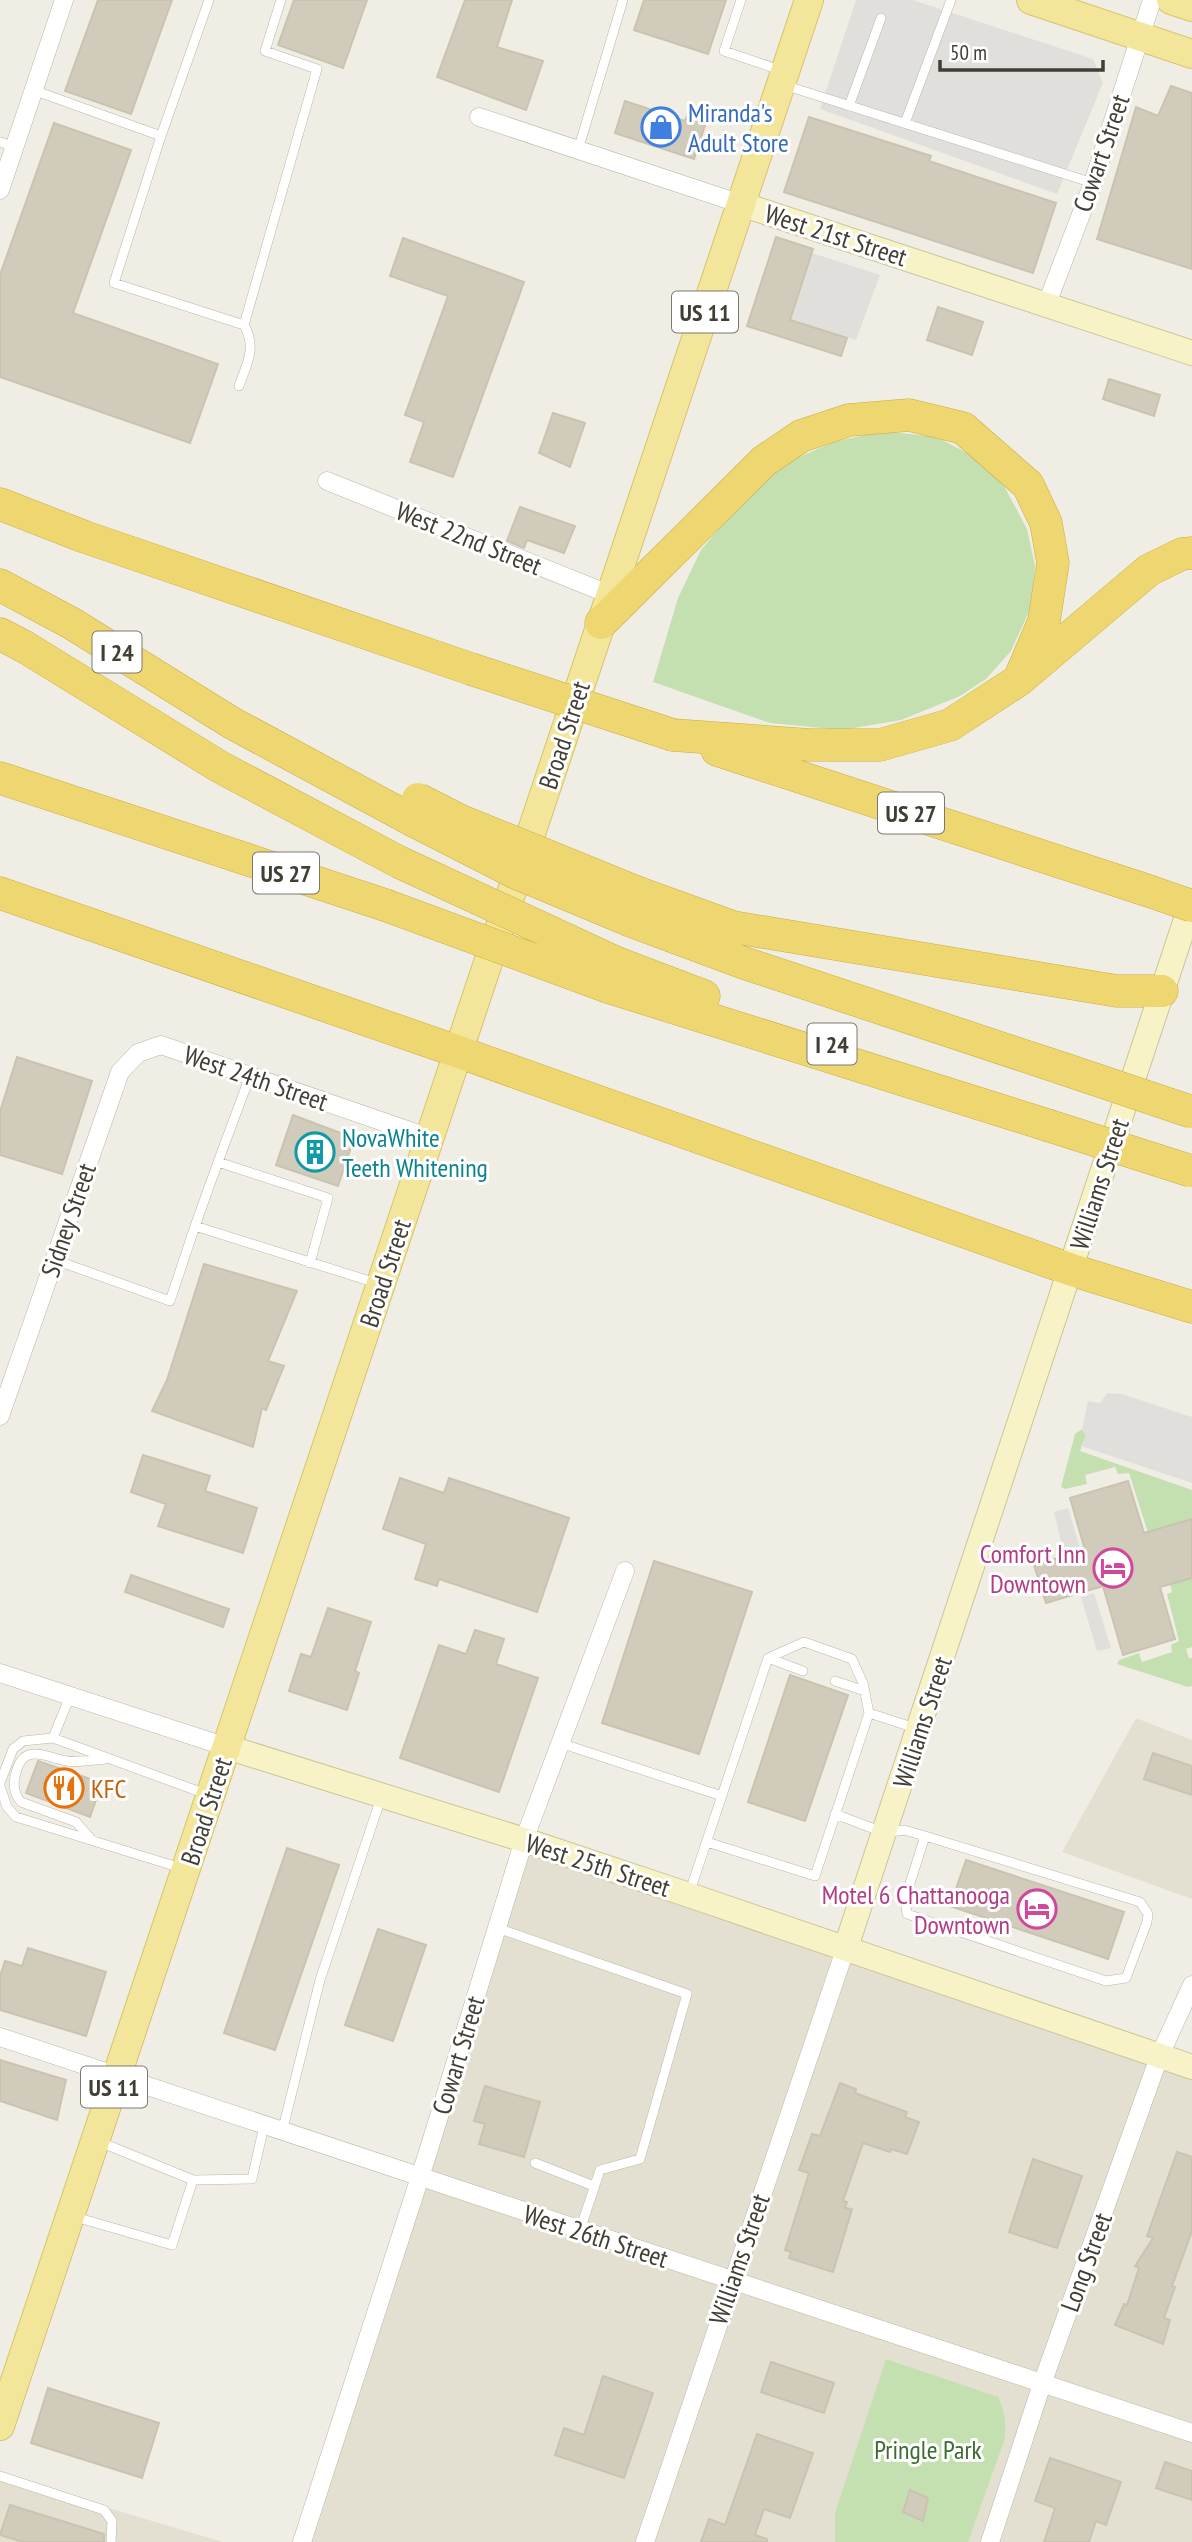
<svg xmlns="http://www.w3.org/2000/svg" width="1192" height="2542" font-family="'PT Sans Narrow',sans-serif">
<rect width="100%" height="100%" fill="#f0eee4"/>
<path fill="#e3e0d2" d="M1136 1718 1192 1740V1899L1062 1852Z
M524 1840 1192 2067V2542H302Z
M0 2476 223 2542H0Z"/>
<path fill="#c4e0b0" d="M882 431 936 437 973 456 1002 482 1027 529 1035 566 1031 607 1011 651 986 679 960 696 901 720 842 730 770 723 653 682 678 598 701 550 741 503 780 465 834 442Z
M1082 1429 1086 1435 1080 1451 1192 1490V1519L1156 1529 1151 1542 1129 1473 1118 1474 1115 1467 1085 1475 1087 1484 1065 1489 1061 1487 1075 1434Z
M1192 1578V1647L1186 1649 1189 1658H1192V1686L1188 1687 1117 1664 1119 1660 1139 1653 1142 1662 1172 1652 1171 1645 1179 1641 1167 1594 1172 1592 1170 1584Z
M886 2359 998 2397C1005 2412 1007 2424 1004 2441L968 2542H835V2513Z"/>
<path fill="#e1dfdc" d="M856 0H913L1093 59 1103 83 1057 194 820 109Z
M812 253 880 275 856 340 790 320Z
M1107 1393 1122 1394 1192 1417V1483L1081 1446 1086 1435 1082 1429 1088 1401 1100 1403Z
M1068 1508 1080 1548 1064 1553 1054 1512Z
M1094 1593 1111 1648 1097 1651 1081 1597Z"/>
<path fill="#d0cbbb" stroke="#cac3af" stroke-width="2" d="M98 0H172L131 114 65 91Z
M294 0H367L343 68 278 45Z
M465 0H512L497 47 543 61 526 110 437 77Z
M644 0H726L708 54 634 30Z
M1171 86 1192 93V269L1097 239 1136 107 1158 116Z
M625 101 685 121 689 110 708 116 694 159 615 133Z
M809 117 931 156 929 161 1056 203 1033 273 784 192Z
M54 123 131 150 73 313 218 364 190 443 0 377V275Z
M776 237 813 249 790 320 847 338 841 356 747 326Z
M403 238 524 282 453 477 410 462 424 422 405 415 448 296 390 276Z
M938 307 983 322 972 355 927 340Z
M1109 379 1160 395 1154 416 1103 399Z
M553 413 585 423 570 467 539 453Z
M520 507 575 526 564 553 527 540 524 548 507 541Z
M17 1057 92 1081 62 1174 0 1155V1112Z
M293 1115 354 1138 338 1186 276 1165Z
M204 1264 297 1291 268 1361 284 1366 266 1410 262 1408 253 1447 152 1411 167 1380Z
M143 1455 210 1476 205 1491 257 1508 243 1553 158 1526 166 1504 131 1492Z
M400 1478 444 1493 449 1478 569 1518 537 1612 439 1579 437 1586 415 1579 426 1544 383 1529Z
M1128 1481 1144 1533 1192 1519V1578L1160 1587 1175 1639 1123 1655 1103 1586 1046 1603 1034 1565 1085 1550 1070 1498Z
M654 1561 752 1592 699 1754 602 1723Z
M131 1575 229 1609 223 1627 125 1592Z
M328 1608 371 1622 355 1671 359 1673 347 1710 289 1691 301 1654 311 1657Z
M475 1630 504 1639 496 1664 538 1678 499 1792 400 1758 439 1645 466 1654Z
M790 1675 848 1695 805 1821 748 1802Z
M1153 1753 1192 1766V1795L1144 1779Z
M38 1761 102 1783 90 1817 26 1793Z
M287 1848 339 1865 275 2050 224 2033Z
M966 1860 1124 1912 1108 1959 950 1906Z
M378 1929 426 1945 393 2041 345 2025Z
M28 1948 106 1972 86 2036 0 2010V1976L5 1961 22 1966Z
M0 2060 66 2080 57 2120 0 2101Z
M840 2083 856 2089 855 2093 907 2112 905 2117 919 2122 907 2154 891 2149 890 2152 863 2143 843 2201 847 2202 845 2208 852 2209 833 2272 789 2258 791 2252 785 2250 809 2173 799 2170 812 2134 820 2136Z
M485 2086 540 2102 524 2157 479 2144 485 2124 474 2121Z
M1177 2152 1192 2157V2231L1172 2286 1175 2287 1164 2318 1170 2320 1163 2344 1115 2325 1124 2304 1127 2305 1139 2268 1135 2266 1153 2238 1147 2236Z
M1033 2159 1082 2176 1057 2248 1009 2232Z
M771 2362 834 2383 824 2413 761 2392Z
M603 2376 653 2393 624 2478 555 2455 564 2428 584 2435Z
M48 2388 159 2423 142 2478 31 2443Z
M757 2434 813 2453 790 2518 764 2509 755 2535 767 2539V2542H701L709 2519 725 2525Z
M1050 2458 1121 2482 1106 2525 1096 2521 1089 2542H1044L1055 2508 1035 2501Z
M1165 2462 1192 2471V2500L1156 2488Z
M910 2490 928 2498 923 2521 903 2512Z
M10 2505 104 2534V2542H23L0 2535Z"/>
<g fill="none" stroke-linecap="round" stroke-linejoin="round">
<g stroke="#bab6a8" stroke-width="10">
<path id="lane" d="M741 0 724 51 783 71
M784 85 1093 183
M33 90 161 136 209 0
M849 106 881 18
M905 123 951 0
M161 136 114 283 244 325 317 69 265 51 281 0
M0 142 15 147
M578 150 623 0
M239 386C247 363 257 348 244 325
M218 1162 250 1076
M195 1226 218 1162 328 1198 310 1263
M55 1260 170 1301 195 1226 376 1283
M768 1658 803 1671
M835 1681 865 1691
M53 1738 70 1696
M560 1743 722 1796
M0 1783 13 1749 23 1741 53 1738 206 1794
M0 1786 7 1807 16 1817 181 1868
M835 1814 885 1833 904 1830 925 1836 1140 1902 1148 1914 1147 1922 1126 1978 1106 1981 907 1914 905 1899 925 1836
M91 1839 76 1822 21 1802C14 1794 13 1786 15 1777 22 1740 46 1758 67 1761 78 1763 93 1760 105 1759
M707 1842 815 1876 869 1713
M689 1894 768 1658 804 1642 852 1659 863 1683 869 1713 918 1729
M497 1928 687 1994 640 2159 600 2170 580 2230
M282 2132 320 1980 381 1798
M535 2163 594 2186
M193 2180 252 2179 264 2126
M72 2216 172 2245 193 2180 100 2142
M0 2476 104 2510 112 2521 111 2542"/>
</g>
<g stroke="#bab6a8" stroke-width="19">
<path id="street" d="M479 117 741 204
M0 190 64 0
M1046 306 1093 183 1152 0
M327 481 611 595
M0 1416 120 1072 138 1053 161 1045 430 1138
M0 1673 227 1747
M0 2037 1192 2433
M302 2542 428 2152 524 1840 625 1571
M645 2542 846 1947
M990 2542 1042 2384 1159 2057 1192 1985"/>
</g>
<g stroke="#cbc498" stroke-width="26">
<path id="secondary" d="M741 204 1192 353
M227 1747 524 1840 689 1895 1192 2067
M846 1947 1192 901"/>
</g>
<g stroke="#d5c46c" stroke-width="30">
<path id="primary" d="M1031 0 1192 54
M1171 0 1192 7
M0 2426 809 0"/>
</g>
<g stroke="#cbac43" stroke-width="33">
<path id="highway" d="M0 504 85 537 471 669
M0 585 71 623 232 723 412 820
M601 623 764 461 801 436 849 420 909 415 963 428 1028 485 1046 523 1053 563 1044 621 1019 680
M0 634 25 647 220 767 399 862
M673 735 810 745H880L950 725 1019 680 1149 570 1182 554 1192 553
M717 750 1149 891
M0 778 385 905
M0 893 459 1052 1072 1270 1192 1307
M639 893 733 927 1117 991H1162
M631 921 744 963 1061 1068
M617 963 704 996
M608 987 1047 1125"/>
</g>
<use href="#lane" stroke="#fff" stroke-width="9"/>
<use href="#street" stroke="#fff" stroke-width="18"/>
<use href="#secondary" stroke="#f8f3c6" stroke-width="24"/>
<use href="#primary" stroke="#f3e69a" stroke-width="28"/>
<use href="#highway" stroke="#eed671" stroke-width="32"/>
<g stroke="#cbac43" stroke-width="33" stroke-linecap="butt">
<path id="highway-bridge" d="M471 669 673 735
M418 799 459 820 639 893
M412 820 516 873 631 921
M399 862 617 963
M1149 891 1192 906
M385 905 608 987
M1061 1068 1192 1112
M1047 1125 1191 1171"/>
</g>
<use href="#highway-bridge" stroke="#eed671" stroke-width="32"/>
</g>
<defs>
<g id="shop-ring" transform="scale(2.0125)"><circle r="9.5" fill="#fff" stroke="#3f7fe0" stroke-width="1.5"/><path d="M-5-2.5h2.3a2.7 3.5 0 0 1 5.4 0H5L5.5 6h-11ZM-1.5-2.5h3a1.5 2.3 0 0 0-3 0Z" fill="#3f7fe0"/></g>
<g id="building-ring" transform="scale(2.0125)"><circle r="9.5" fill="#fff" stroke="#0f9aa8" stroke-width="1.5"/><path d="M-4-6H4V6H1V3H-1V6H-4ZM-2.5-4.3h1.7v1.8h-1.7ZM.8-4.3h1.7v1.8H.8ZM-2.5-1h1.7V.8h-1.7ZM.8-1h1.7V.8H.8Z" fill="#0f9aa8"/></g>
<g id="hotel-ring" transform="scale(2.0125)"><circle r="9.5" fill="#fff" stroke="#d1479c" stroke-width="1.5"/><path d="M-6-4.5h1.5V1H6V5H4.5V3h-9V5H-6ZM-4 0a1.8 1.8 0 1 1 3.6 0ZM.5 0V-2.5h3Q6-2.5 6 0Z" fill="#d1479c"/></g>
<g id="restaurant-ring" transform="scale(2.0125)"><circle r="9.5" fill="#fff" stroke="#e8710a" stroke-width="1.5"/><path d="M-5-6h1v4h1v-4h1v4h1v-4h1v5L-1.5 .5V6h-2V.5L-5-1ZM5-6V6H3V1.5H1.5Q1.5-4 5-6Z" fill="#e8710a"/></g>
</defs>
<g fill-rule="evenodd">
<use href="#shop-ring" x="661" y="127"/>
<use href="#building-ring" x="315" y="1152"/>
<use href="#hotel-ring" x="1113" y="1568"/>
<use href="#restaurant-ring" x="64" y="1788"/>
<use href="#hotel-ring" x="1037" y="1909"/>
</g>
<g text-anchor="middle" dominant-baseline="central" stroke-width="6" stroke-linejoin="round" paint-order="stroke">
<g fill="#fff" stroke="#7a7871" stroke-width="2">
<rect x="672" y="291.5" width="66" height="41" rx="5"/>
<rect x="92.5" y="631.5" width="49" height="41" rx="5"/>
<rect x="878" y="792.5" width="66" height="41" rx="5"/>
<rect x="253" y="852.5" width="66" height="41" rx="5"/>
<rect x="807.5" y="1023.5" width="49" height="41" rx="5"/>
<rect x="81" y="2066.5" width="66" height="41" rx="5"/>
</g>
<g font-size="24" font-weight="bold" fill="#413e34">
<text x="705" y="312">US 11</text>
<text x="117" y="652">I 24</text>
<text x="911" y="813">US 27</text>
<text x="286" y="873">US 27</text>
<text x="832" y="1044">I 24</text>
<text x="114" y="2087">US 11</text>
</g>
<g font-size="26" fill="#366cbe" stroke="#fff" text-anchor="start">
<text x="688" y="112">Miranda's<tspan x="688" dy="30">Adult Store</tspan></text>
</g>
<g font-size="26" fill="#413e34" stroke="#fff">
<text transform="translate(1101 153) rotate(-71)">Cowart Street</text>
<text transform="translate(836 235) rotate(18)">West 21st Street</text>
<text transform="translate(469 538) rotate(22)">West 22nd Street</text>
<text transform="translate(564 735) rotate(-72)">Broad Street</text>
<text transform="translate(256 1078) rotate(19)">West 24th Street</text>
<text transform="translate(1099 1184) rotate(-72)">Williams Street</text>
<text transform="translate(68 1220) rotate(-71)">Sidney Street</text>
<text transform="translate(385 1273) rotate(-72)">Broad Street</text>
<text transform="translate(922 1722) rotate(-72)">Williams Street</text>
<text transform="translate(206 1811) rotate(-72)">Broad Street</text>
<text transform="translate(598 1865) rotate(18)">West 25th Street</text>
<text transform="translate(458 2055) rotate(-73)">Cowart Street</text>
<text transform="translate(596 2236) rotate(18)">West 26th Street</text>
<text transform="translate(739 2259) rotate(-71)">Williams Street</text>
<text transform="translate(1086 2262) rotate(-70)">Long Street</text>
</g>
<g font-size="26" fill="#0d838f" stroke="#fff" text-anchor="start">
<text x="342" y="1137">NovaWhite<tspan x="342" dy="30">Teeth Whitening</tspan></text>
</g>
<g font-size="26" fill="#b23c85" stroke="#fff" text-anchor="end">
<text x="1086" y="1553">Comfort Inn<tspan x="1086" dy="30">Downtown</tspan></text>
<text x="1010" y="1894">Motel 6 Chattanooga<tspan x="1010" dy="30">Downtown</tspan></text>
</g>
<g font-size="26" fill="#c56008" stroke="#fff" text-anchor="start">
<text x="91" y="1788">KFC</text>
</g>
<g font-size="26" fill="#3d6c2f" stroke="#fff">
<text x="928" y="2449">Pringle Park</text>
</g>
</g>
<path d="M940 60v10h163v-10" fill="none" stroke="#413e34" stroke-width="3.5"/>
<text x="950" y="60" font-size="21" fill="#413e34" stroke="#ffffff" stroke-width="5" paint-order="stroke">50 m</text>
</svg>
